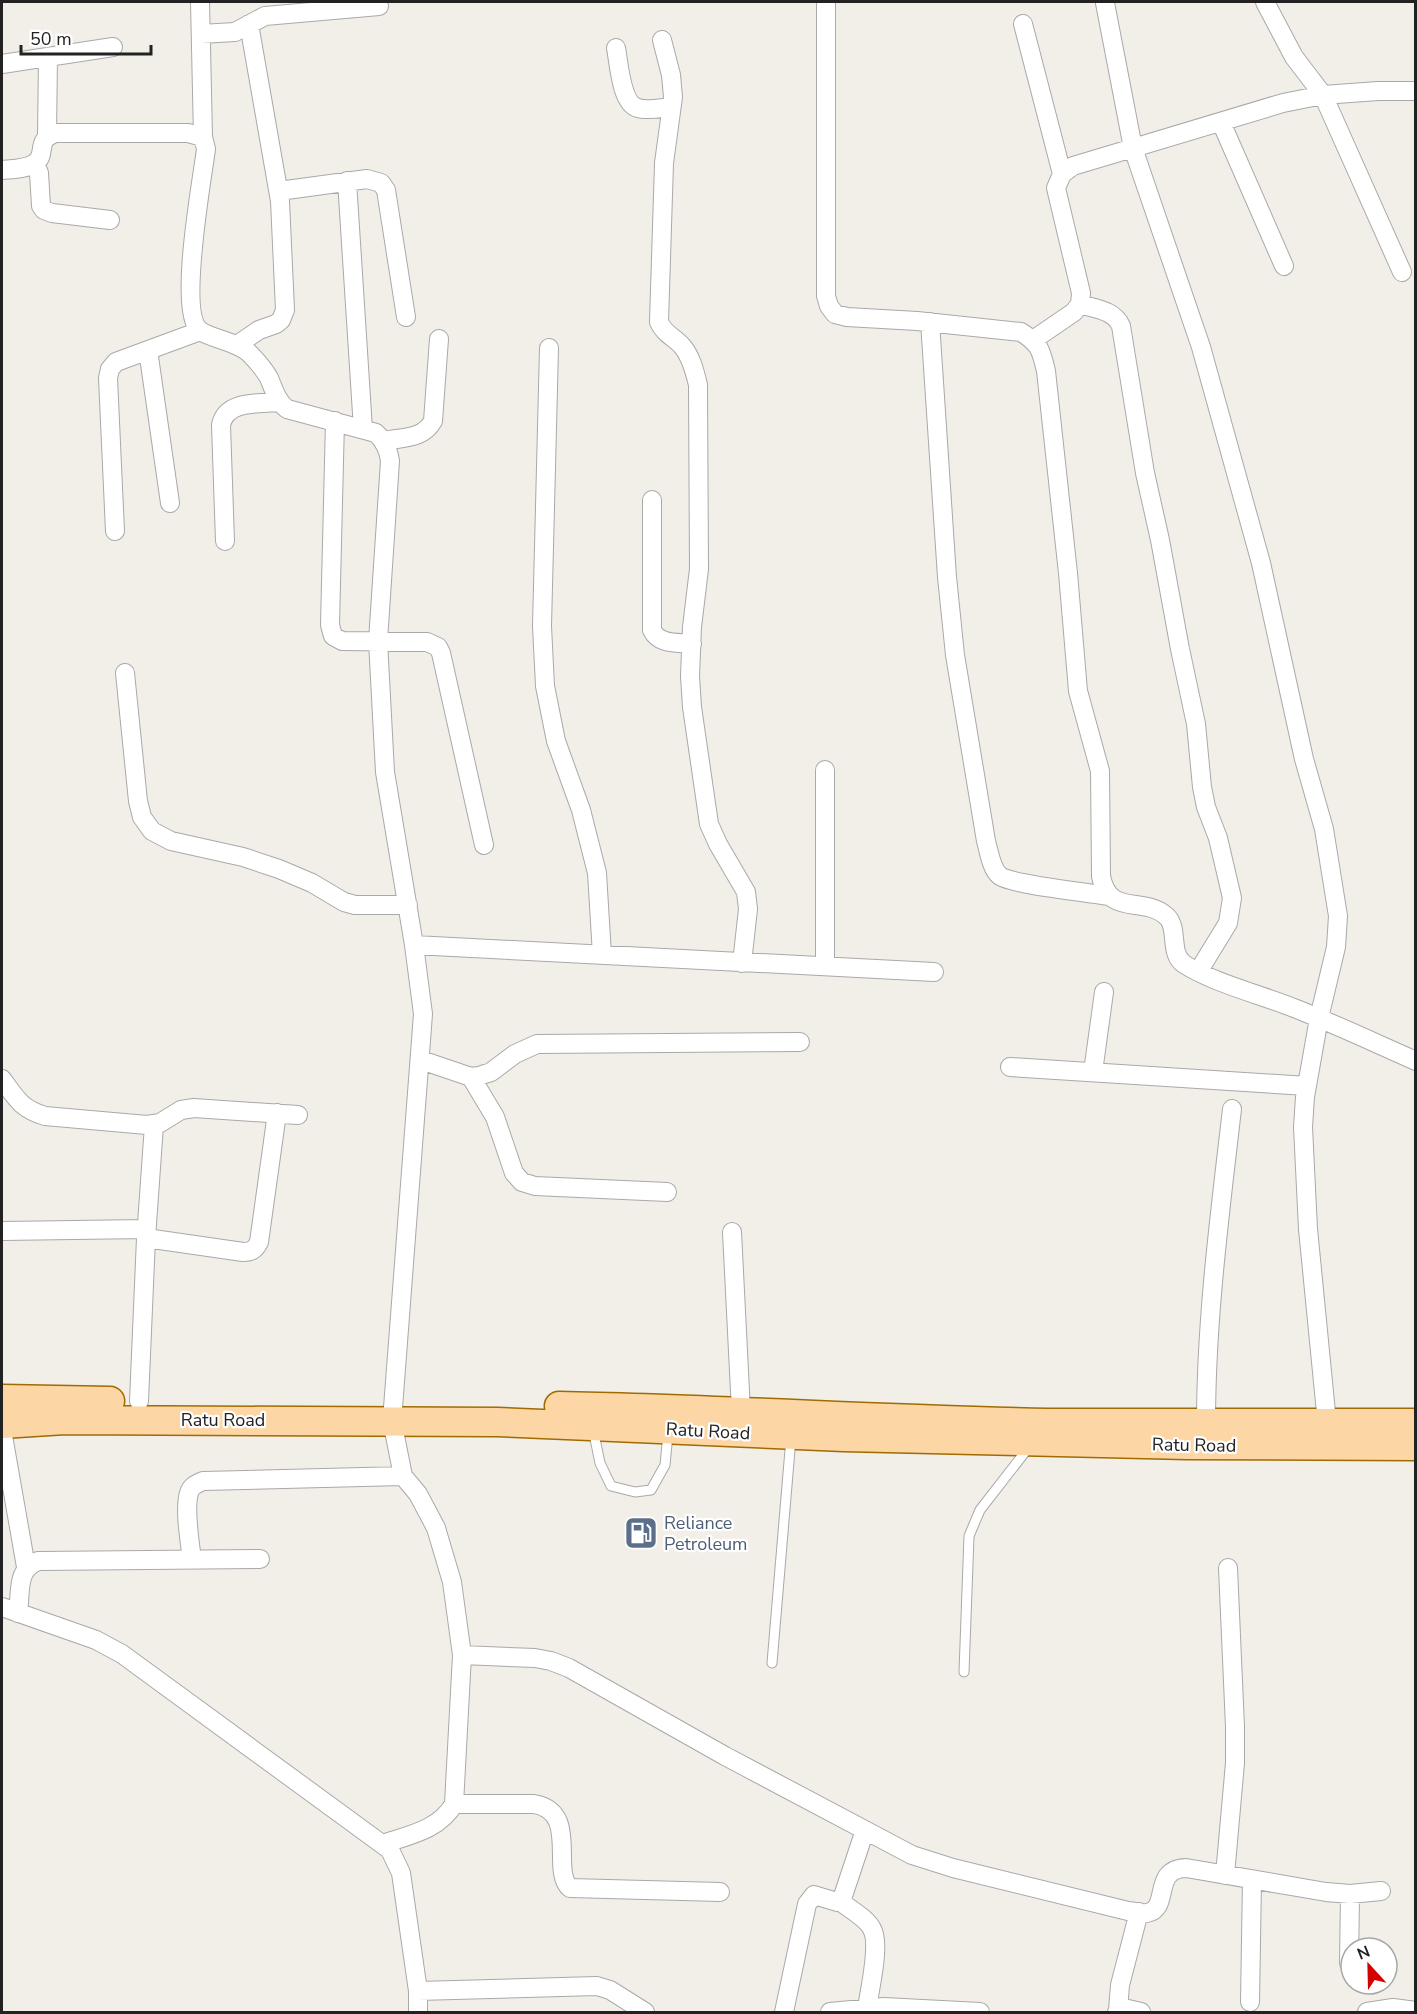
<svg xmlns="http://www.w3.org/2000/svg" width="1417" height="2014" font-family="'Nunito Sans',sans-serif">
<rect width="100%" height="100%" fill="#f2efe9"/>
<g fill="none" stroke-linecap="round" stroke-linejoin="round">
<g stroke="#a9a9a9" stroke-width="11">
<path id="lane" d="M593 1429 600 1463 611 1486 635 1492 651 1490 665 1465 668 1434
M772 1663 791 1438
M964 1672 969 1536 980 1510 1029 1447"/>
</g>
<g stroke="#a9a9a9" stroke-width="20">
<path id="street" d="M200 2 203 137
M826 2V296L829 306 835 314 847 317 917 321 1021 332C1040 344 1041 350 1046 371L1068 573 1078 691 1100 771 1101 876C1109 917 1141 896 1165 915 1180 926 1168 953 1184 964 1213 983 1262 995 1294 1008 1335 1024 1375 1043 1416 1061
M1265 2 1294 57 1323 95 1402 272
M1105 3 1133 148 1201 347 1261 563 1304 759 1324 829 1338 916 1336 947 1319 1018 1305 1097 1303 1127 1308 1229 1328 1433
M1023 24 1062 174
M201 34 235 32 265 16 379 6
M662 40 671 75 673 97 664 163 659 322C664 334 674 337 682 346 691 356 695 372 698 385L699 569 692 627 690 676 692 707 709 824 718 844 746 892 748 909 742 963
M616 48C619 63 621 104 638 108 647 111 661 108 671 107
M2 64 113 47
M1221 122 1284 266
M47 136 48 57
M35 163 39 173 41 206 44 210 52 213 110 220
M2 170C11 169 27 169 35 163 48 154 34 140 56 133H188L203 137 206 149C202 181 178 309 199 330 208 338 236 341 249 353 256 360 264 369 269 378 274 390 277 401 287 409L376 433C385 442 388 449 390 461L378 641 385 772 414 945 423 1014 392 1421 403 1476 418 1494 436 1528 452 1582 462 1655 454 1804C439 1830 409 1835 383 1844
M347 181 363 429
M279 191 367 179 381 183 386 190 406 317
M1080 304C1096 309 1114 310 1121 326L1145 473 1160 540 1180 649 1196 724 1202 787 1206 807 1218 838 1232 898 1228 923 1198 972
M930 322 947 577 955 655 986 841C989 851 991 869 1000 876 1014 885 1087 892 1108 896
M1033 340 1074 312 1080 304 1081 293 1056 188 1062 174 1073 166 1283 103 1323 95 1378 91H1416
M237 345 259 330 276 324 281 320 285 310 280 201 249 24
M549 348 542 626 545 686 556 741 581 810 597 873 602 955
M148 350 170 503
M335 421 330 625 333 636 342 641 427 642 438 647 441 653 484 845
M384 441C404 437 423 439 433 421L439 339
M652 500V630C659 645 677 642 692 644
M115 531 108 378 110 369 116 362 200 331
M225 541 221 425C226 400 258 404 279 402
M125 673 138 801 142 817 152 831 171 841 243 857 279 869 312 883 344 902 355 905H408
M825 770V966
M414 945 934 972
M421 1060 471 1077 479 1076 491 1072 515 1054 537 1044 800 1042
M1010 1067 1307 1086
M1093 1072 1104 992
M471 1077 495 1117 514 1173 522 1182 535 1186 667 1192
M2 1079C16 1098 21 1109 45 1116L147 1125 160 1123 181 1110 194 1108 298 1115
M2 1231 146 1229
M732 1232 741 1411
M146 1238 243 1252C251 1252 255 1250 259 1242L277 1113
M139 1401 146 1238 154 1125
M1206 1424C1206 1318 1220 1213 1232 1109
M2 1430 26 1567
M192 1560C190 1542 184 1510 189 1493 191 1486 196 1484 203 1481L403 1476
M2 1607 96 1640 122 1654 390 1850 401 1873 418 1991V2012
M18 1613C21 1592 16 1569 38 1561L260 1559
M462 1655 535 1658 551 1661 569 1668 725 1756 912 1855 953 1868 1128 1911C1134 1911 1141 1914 1147 1913 1171 1909 1151 1869 1186 1868L1326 1892 1350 1894 1381 1891
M454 1804H534C580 1812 550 1870 570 1888L720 1892
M1225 1875 1235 1763V1727L1228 1568
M840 1901C849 1909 867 1918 872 1929 881 1945 869 1991 867 2009
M1349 1963 1350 1894
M418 1991 597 1986 610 1990 645 2012
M1250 2002 1252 1880
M1118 2010 1120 1985 1139 1912
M784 2012 807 1904 814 1895 837 1902 842 1899 865 1830
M830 2012 884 2007 980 2012
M1117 2012 1118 2010 1128 2009 1141 2012
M1367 2012 1393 2008 1416 2011"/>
</g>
<g stroke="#a06b00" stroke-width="31">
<path id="primary" d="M2 1399 110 1401
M559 1406C722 1409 885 1420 1048 1423 1171 1424 1293 1422 1416 1423
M2 1424 65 1420 497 1422 844 1437 1187 1445 1416 1446"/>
</g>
<use href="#lane" stroke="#fff" stroke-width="9"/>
<use href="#street" stroke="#fff" stroke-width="18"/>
<use href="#primary" stroke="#fcd6a4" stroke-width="28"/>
</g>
<defs>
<g id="fuel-square" transform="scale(1.725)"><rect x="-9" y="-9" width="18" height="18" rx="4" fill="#5c6f8a" stroke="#fff"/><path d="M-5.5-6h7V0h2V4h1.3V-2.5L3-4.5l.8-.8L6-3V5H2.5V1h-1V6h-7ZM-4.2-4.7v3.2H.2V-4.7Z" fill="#fff"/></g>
</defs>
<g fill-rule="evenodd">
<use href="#fuel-square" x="641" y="1533"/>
</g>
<g text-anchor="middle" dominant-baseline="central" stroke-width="4.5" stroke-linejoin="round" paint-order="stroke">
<g font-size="18" fill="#222" stroke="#fff">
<text x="223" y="1420">Ratu Road</text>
<text transform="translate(708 1431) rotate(3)">Ratu Road</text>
<text transform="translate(1194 1445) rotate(1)">Ratu Road</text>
</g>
<g font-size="18" fill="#4e5e75" stroke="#fff" text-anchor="start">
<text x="664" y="1523">Reliance<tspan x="664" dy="21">Petroleum</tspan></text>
</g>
</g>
<rect width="1417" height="2014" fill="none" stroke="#222222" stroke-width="6"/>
<g transform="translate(1369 1966) rotate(338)"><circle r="28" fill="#ffffff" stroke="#a7a7a7" stroke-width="1.5"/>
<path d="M0-4.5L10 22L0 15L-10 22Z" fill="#d40000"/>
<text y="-9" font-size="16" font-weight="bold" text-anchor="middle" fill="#222222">N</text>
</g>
<path d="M21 45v9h130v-9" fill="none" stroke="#222222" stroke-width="3"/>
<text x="30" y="45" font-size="18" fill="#222222" stroke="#ffffff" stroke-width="4.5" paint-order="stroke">50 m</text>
</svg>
